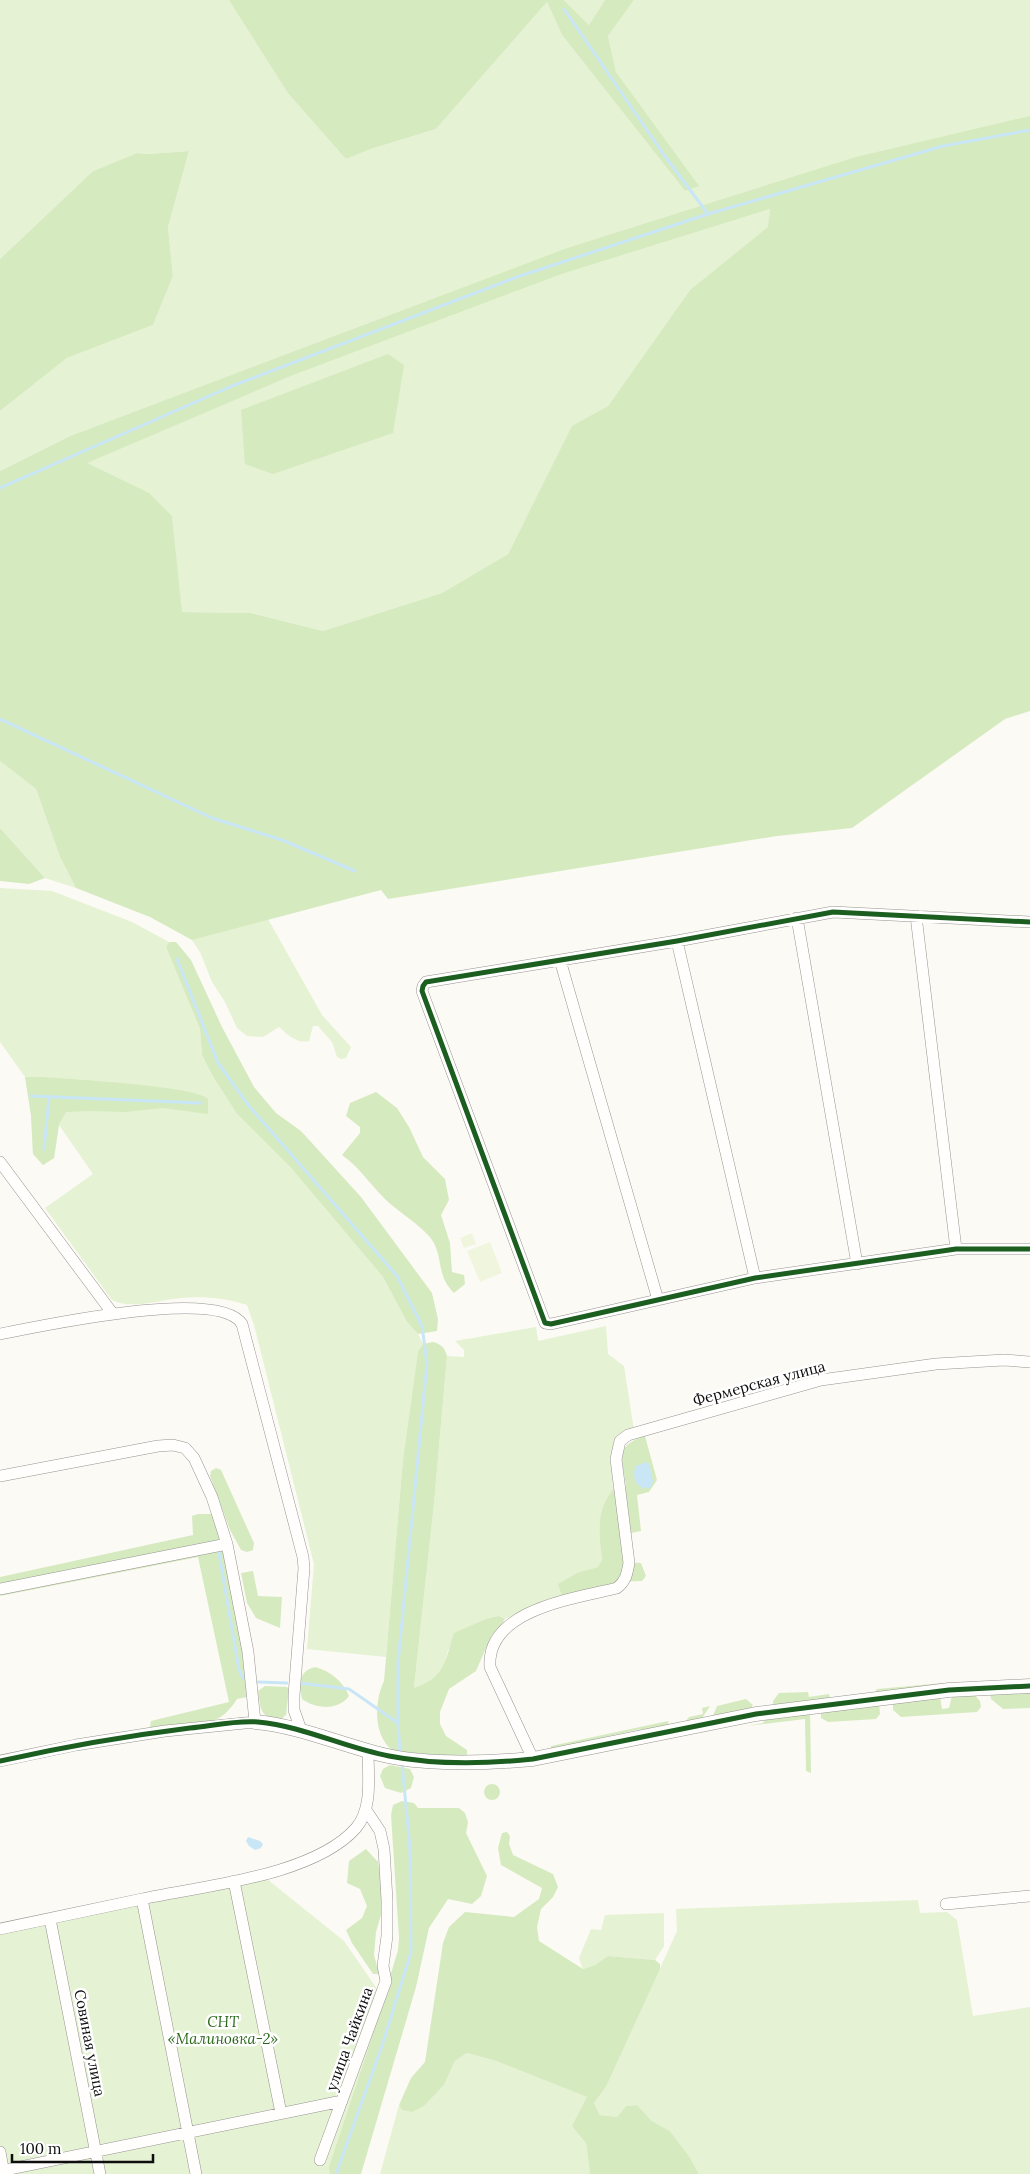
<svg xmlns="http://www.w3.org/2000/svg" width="1030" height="2174" font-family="Lora,serif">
<rect width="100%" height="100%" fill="#fcfaf4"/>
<path fill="#e5f2d3" d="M0 0H229L346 159 371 149 436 129 547 2 562 35 685 191 698 186 616 72 608 36 634 0H1030V116L564 249 70 436 0 471V411L67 358 153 325 173 276 168 227 189 151 148 154 137 153 93 171 0 259Z
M564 0H605L589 25Z
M770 209 769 227 690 290 608 406 572 427 508 554 442 593 323 631 251 613 181 612 172 516 86 463 291 376 562 274Z
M0 761 36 789 60 857 76 888 45 878 0 828Z
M0 888 52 891 132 922 169 942 166 947 200 1029 202 1055 212 1075 237 1114 292 1169 383 1277 407 1322 418 1334 423 1344 418 1351 403 1459 386 1657 307 1649 314 1564 254 1325 247 1305C227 1298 202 1296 181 1298 159 1300 132 1310 112 1300L45 1208 93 1174 59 1125 54 1158 43 1165 33 1154 31 1115 25 1077 0 1042Z
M268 919 322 1015 351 1047 346 1058 341 1059 337 1057 332 1042 318 1026H313L309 1041C297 1044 288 1035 279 1027L263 1037 247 1036 237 1028 225 1002 212 982 200 952 192 940Z
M606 1326 608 1354 624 1366 634 1430 612 1459 613 1489C595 1512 599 1534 602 1560L598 1567 579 1572 562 1596 536 1605 505 1619 499 1616 448 1650 443 1670 432 1681 414 1689 434 1504 447 1356 464 1357V1350L455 1341 536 1327 538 1341Z
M262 1875 344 1941 393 2012 336 2174H0V1929Z
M918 1900 920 1913 947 1912 957 1920 973 2016 1030 2007V2174H699L689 2156 670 2131 652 2121 637 2105 626 2106 617 2117 600 2115 594 2103 606 2087 677 1931 676 1909Z
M664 1913V1946L655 1960 608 1956 595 1965 583 1969 579 1958 591 1929 601 1930 605 1915Z
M467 2053 496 2061 587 2097 586 2143 590 2174H380L399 2105 403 2110 424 2106 444 2085 455 2061Z"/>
<path fill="#d6eac0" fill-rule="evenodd" d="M229 0H564L589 25 605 0H634L608 36 616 72 699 186 685 191 562 35 547 2 436 129 371 149 346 159 288 93Z
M1030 116V711L1005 719 852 828 777 836 388 899 381 890 192 940 150 917 76 888 60 857 36 789 0 761V471L70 436 564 249 856 157ZM770 209 768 227 690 290 608 406 572 426 508 554 442 593 323 631 251 613 182 612 172 516 149 493 87 463 291 376 562 274Z
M189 151 168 227 173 276 153 325 67 358 0 411V259L93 171 137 153 148 154Z
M388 354 404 365 393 433 273 474 245 464 241 410Z
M0 828 45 878 29 884 0 881Z
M169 942H176L191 960 222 1027 254 1087 276 1113 301 1131 361 1197 432 1293 438 1319 437 1331 418 1334 407 1322 383 1277 292 1169 237 1114 212 1075 202 1055 200 1029 166 947Z
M25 1077H43C67 1079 197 1086 208 1099V1114L163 1108 125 1112 90 1111 66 1112 59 1124 54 1158 43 1165 33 1154 31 1115Z
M376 1092 397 1108 409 1127 423 1157 445 1179 449 1200 441 1215 450 1243 452 1272 464 1275 465 1284 454 1293C437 1276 443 1262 434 1243 426 1228 398 1212 385 1199 370 1184 359 1167 342 1155L360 1133V1127L346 1116 350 1103Z
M433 1342C441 1344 445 1348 447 1356L434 1504 414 1688C445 1678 445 1661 454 1633L486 1619 499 1616 505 1619 486 1648 476 1671 449 1689 440 1712V1724L446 1736 467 1750V1755L464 1757 393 1751C373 1736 374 1702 384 1681L403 1459 418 1351 423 1344Z
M645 1436 657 1480 649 1492 637 1495 641 1531 622 1535 625 1562 641 1563 646 1576 642 1581 618 1582 562 1596 558 1584 579 1572 598 1567 602 1560C599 1534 595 1512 613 1489L626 1487C623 1459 613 1446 645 1436Z
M216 1468 221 1470 254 1543 253 1550 247 1552 241 1550 230 1530 210 1476 211 1471Z
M198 1514H214L238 1617 249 1694 247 1697 237 1699C218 1731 188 1726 154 1730L150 1727 151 1721 229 1702 198 1557 0 1596V1577L193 1535 192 1516Z
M253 1571 258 1596 282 1597 280 1628 256 1618 247 1603 241 1573Z
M315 1667C330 1671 343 1681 349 1696 338 1711 316 1709 302 1699 299 1685 298 1671 315 1667Z
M986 1681V1684L972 1692 980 1701 981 1707 977 1712 901 1717 893 1710V1701L879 1702 880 1714 876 1719 828 1722 821 1718V1705L810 1708 811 1773 806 1771 805 1719 747 1726 763 1723 774 1710 773 1701 779 1693 808 1692 809 1697 829 1694 831 1706H869L877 1689 943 1683 944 1689 940 1696 942 1709 949 1708 955 1683Z
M265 1686 287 1687 289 1690 286 1715 280 1720C259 1716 261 1710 258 1691Z
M1030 1689V1708L1003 1709 991 1699 990 1691Z
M746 1699 753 1705 748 1712 712 1718 717 1706Z
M710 1706 699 1723 686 1721 689 1717 703 1714 702 1708Z
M668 1721 669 1726 636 1730 551 1749V1746Z
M390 1765 410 1769 414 1777 411 1788 401 1793 385 1788 380 1776 383 1769Z
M484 1792a8 8 0 1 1 16 0a8 8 0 1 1-16 0Z
M402 1801 414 1803 418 1808H459L465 1813 468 1822 466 1833 487 1876 481 1896 472 1904 448 1899 429 1928 416 1987 361 2174H330L329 2167 371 2041 398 1950 399 1938 391 1815 393 1805Z
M507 1832 510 1836 509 1844 513 1855 553 1874 558 1887 553 1897 541 1909 537 1927 539 1941 583 1969 595 1965 608 1956 655 1960 660 1964V1969L606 2087 594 2103 600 2115 617 2117 626 2106 637 2105 652 2121 670 2131 689 2156 699 2174H590L586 2143 572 2126 587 2097 496 2061 467 2053 455 2061 444 2085 424 2106 412 2112 402 2110 399 2105 411 2078 425 2062 443 1943 449 1927 465 1912 514 1917 539 1899 542 1888 501 1865 498 1848 502 1833Z
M366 1849 378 1862 383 1891V1908L376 1932 374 1955 379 1974H373L352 1943 346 1930 362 1918 367 1906 360 1889 347 1883 349 1861Z"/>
<path fill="#eff6dd" d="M472 1233 476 1244 464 1248 460 1238Z
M490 1242 502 1273 480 1282 467 1251Z"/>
<path fill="#c9e6f7" d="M646 1462 649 1464 653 1481 651 1487 644 1489 635 1482 634 1472 636 1466Z
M248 1837 260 1841 263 1844 261 1848 255 1850 249 1846 246 1841Z"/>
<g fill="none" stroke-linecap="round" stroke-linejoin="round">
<path stroke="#c9e6f7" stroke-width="3" d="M564 9 664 155 708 214
M0 488 232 386 517 277 708 214 943 146 1030 130
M0 719 212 818 282 840 355 871
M177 959 218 1063 249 1106 397 1276 422 1326 427 1363 398 1663V1723
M31 1096 201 1103
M44 1149 49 1097
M219 1553 239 1670 243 1678
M258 1682 287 1683
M299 1683 349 1689 398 1723 400 1752
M336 2174 382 2046 411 1952 410 1849 402 1763"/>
<g stroke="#959492" stroke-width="12">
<path id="minor" d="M916 916 956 1249
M797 918 857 1264
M1030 922 833 912 677 941 426 982 423 986 422 991 545 1323 551 1324 755 1278 956 1249H1030
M677 941 755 1278
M560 960 658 1300
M0 1162 113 1314
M0 1334C41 1326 219 1287 242 1324L303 1557 304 1568 294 1695V1710L301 1730
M0 1476 158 1446 173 1445 185 1448 194 1458 212 1497 227 1544 248 1652 255 1722 165 1731 76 1745 0 1761
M0 1589 227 1544
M533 1759 490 1667C486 1609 577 1598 617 1588 626 1581 627 1574 629 1563L616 1459 620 1441 628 1435 821 1380 936 1364 1004 1360 1030 1362
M234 1881 281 2113
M142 1899 196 2174
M946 1904 1030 1896
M50 1919 100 2174
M0 1929C47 1919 94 1909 142 1899 202 1886 314 1876 356 1828 373 1808 368 1776 368 1751
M0 2152 4 2174
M320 2160 386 1981 383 1966 387 1936V1900L384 1849 380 1831 366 1810
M0 2171 342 2101"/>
</g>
<g stroke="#959492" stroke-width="15">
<path id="tertiary" d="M255 1722C301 1726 343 1746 388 1756 430 1765 490 1763 533 1759L756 1714 949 1690 1030 1686"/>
</g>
<use href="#minor" stroke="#fffefd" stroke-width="11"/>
<use href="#tertiary" stroke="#fffefd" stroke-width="14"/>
<g stroke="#fff" stroke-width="8">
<path id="cycleway" d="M1030 922 833 912 677 941 426 982 423 986 422 991 545 1323 551 1324 755 1278 956 1249H1030
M0 1761C63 1747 126 1736 190 1728 212 1726 236 1720 258 1722 303 1726 345 1748 389 1756 435 1765 486 1764 533 1759L756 1714 949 1690 1030 1686"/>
</g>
<use href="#cycleway" stroke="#1b5e20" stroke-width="5"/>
</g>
<g text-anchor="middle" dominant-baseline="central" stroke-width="5" stroke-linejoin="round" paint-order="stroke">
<g font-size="15" fill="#0e0e0e" stroke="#fff">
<text transform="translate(759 1383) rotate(-15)">Фермерская улица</text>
<text transform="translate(349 2039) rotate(-70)">улица Чайкина</text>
<text transform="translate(90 2043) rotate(79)">Совиная улица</text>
</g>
<g font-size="15" font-style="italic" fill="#2c681c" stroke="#fff">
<text x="223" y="2021">СНТ<tspan x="223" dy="17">«Малиновка-2»</tspan></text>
</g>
</g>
<path d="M12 2154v8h141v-8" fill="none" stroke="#0e0e0e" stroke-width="2.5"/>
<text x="20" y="2154" font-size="15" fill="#0e0e0e" stroke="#ffffff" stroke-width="4" paint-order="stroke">100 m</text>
</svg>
